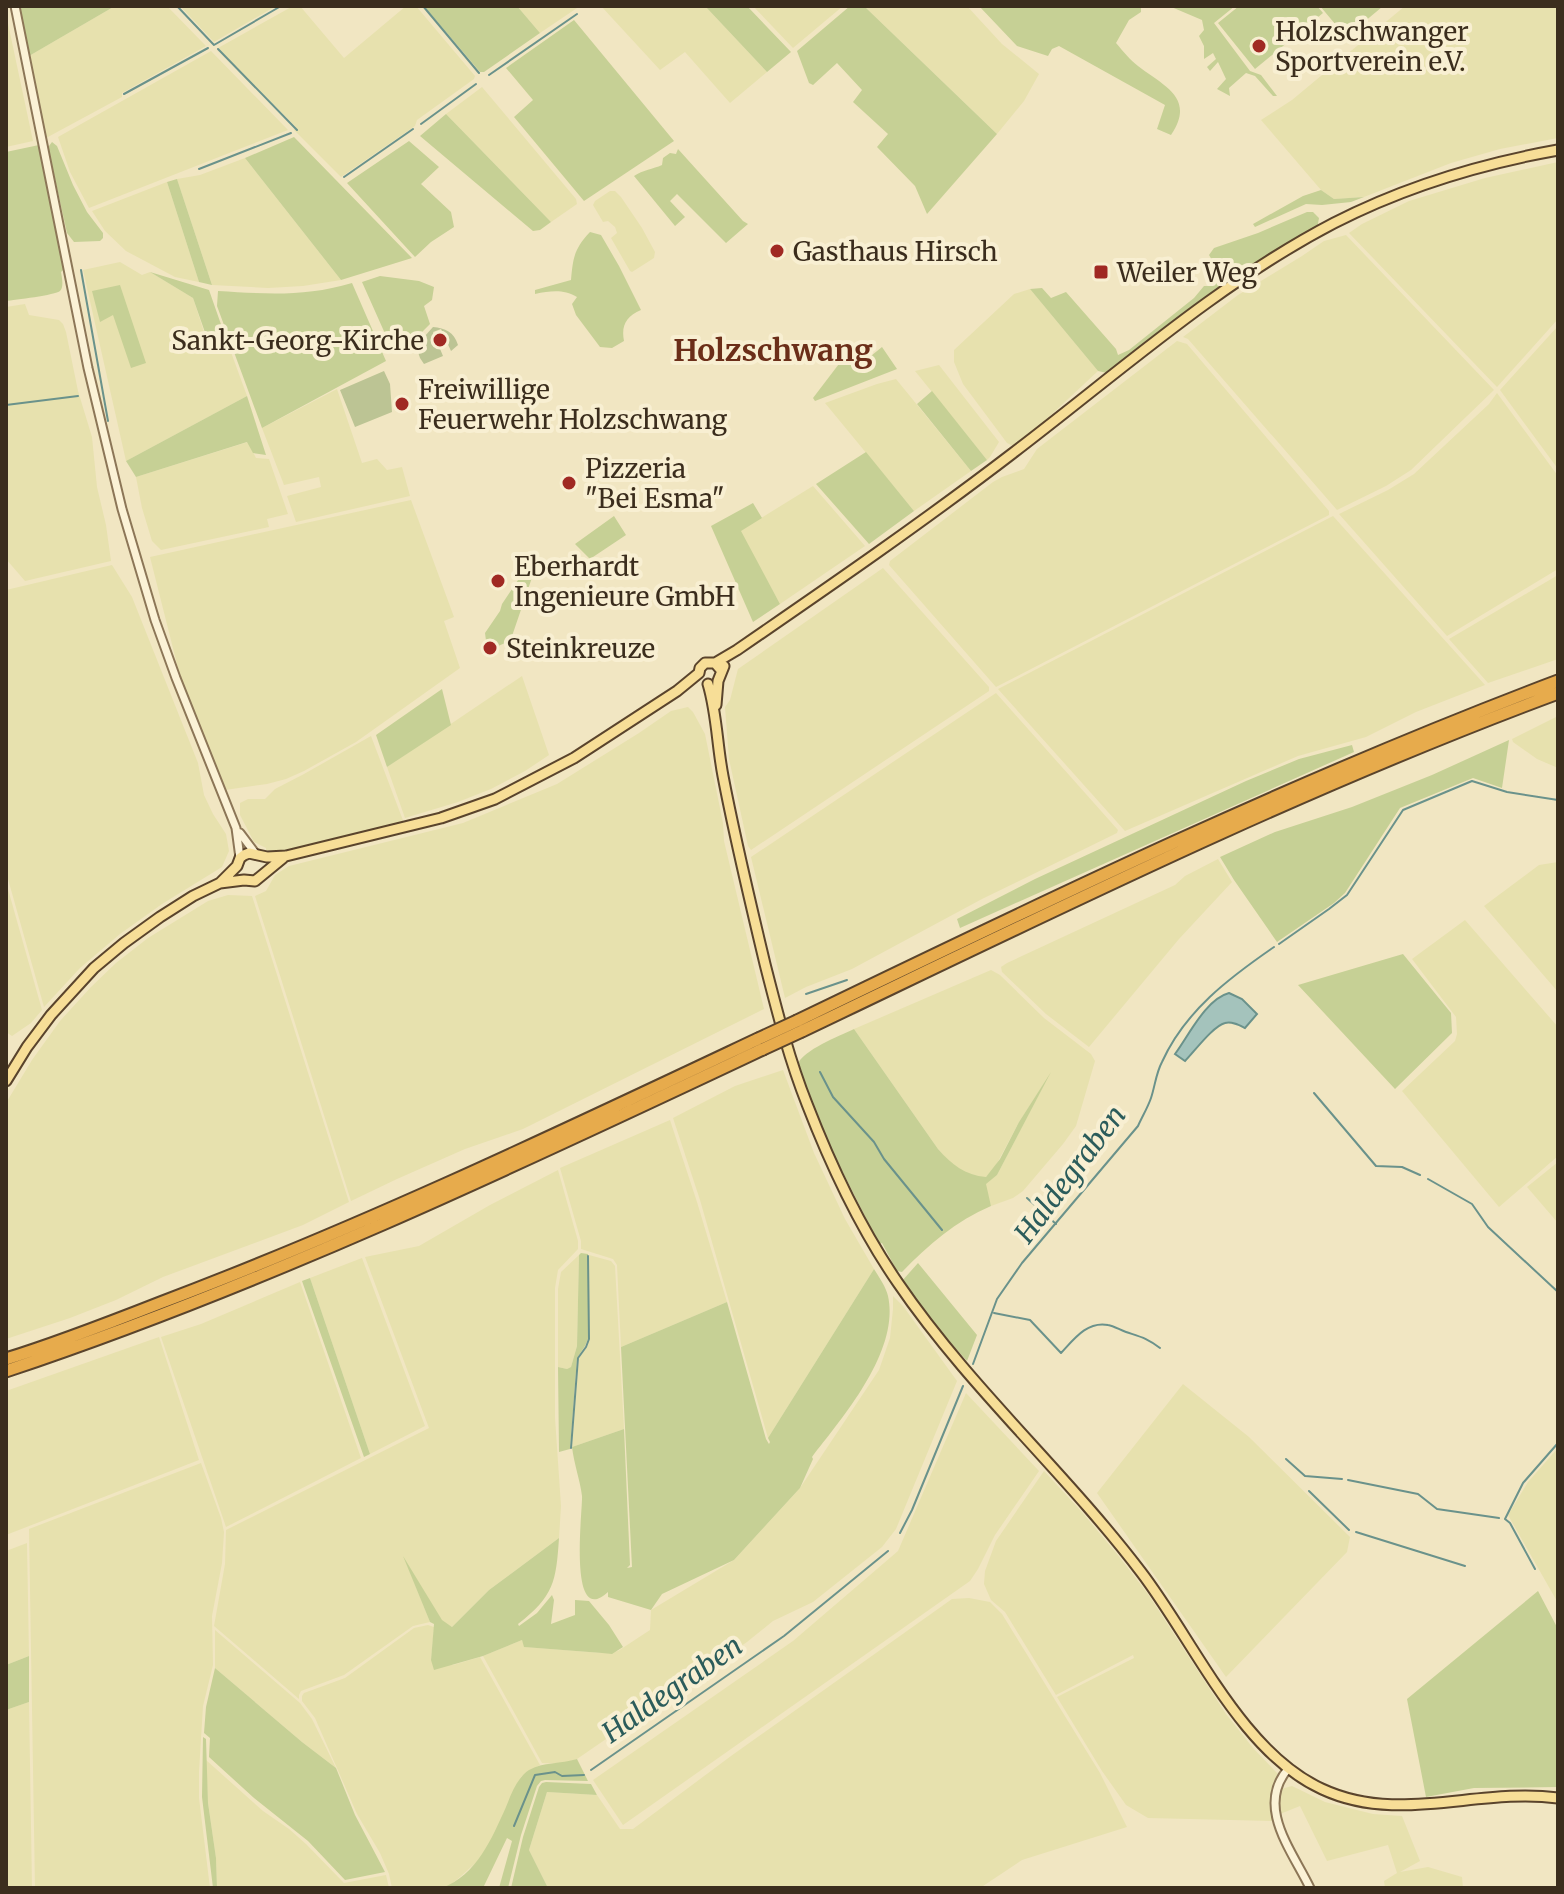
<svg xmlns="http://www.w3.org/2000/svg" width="1564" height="1894" font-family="Merriweather,serif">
<rect width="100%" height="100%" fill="#f1e6c2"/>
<path fill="#e7e1ae" d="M115 6H167L206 46 122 93V97L46 138 29 56Z
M180 6H276L214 42Z
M293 6H300L344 58 406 6H416L475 76 474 79 417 120 415 126 341 177 294 130 296 127 218 48Z
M517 6H580L540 33Z
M601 6H705L767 72 730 103 685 52 660 70Z
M753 6H843L793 48Z
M864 6H967L1002 44 1039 74 1024 101 997 134Z
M1405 6H1558V138L1500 149 1451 163 1364 197 1334 199 1321 190 1261 120 1292 100Z
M6 14 33 141 6 147Z
M211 51 288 130 89 208 70 172 58 137Z
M482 87 576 199 577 204 551 222 446 114Z
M245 158 341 280 303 286 268 288 212 285 177 179 200 175Z
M1558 162V319L1497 387 1349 233 1362 224 1409 201 1485 178Z
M167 182 199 282 175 277 126 251 105 231 92 211Z
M610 191H615L621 197 642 228 655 252 654 258 632 272 630 271 611 238 617 233 615 227 608 221 603 222 593 205 595 201Z
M1346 235 1494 390 1411 470 1386 486 1337 510 1188 339 1183 337 1238 295 1302 256 1324 241Z
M120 262 142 275 150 272 193 298 207 341 224 333 247 396 126 461 83 270Z
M1030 289 1098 371 1022 442 1013 446 1007 443 963 384 954 362V350L1014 294Z
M25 304 29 315 59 320 63 324 66 332 78 391 92 437 97 487 106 525 111 561 25 581 6 559V307Z
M1558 326V469L1500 390Z
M1177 341 1187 344 1329 511V515L996 687 889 565 890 561 993 482 1002 477 1024 469 1037 449Z
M939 365 999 442 990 457 987 460 915 371Z
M896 379 971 471 914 511 825 403 877 384Z
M337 389 362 463 377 459 387 470 402 467 410 496 296 522 287 496 321 487 319 477 284 485 262 428Z
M1497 393 1558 476V569L1447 636 1339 514 1388 490 1414 474 1489 404Z
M248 442 256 458 269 459 288 514 267 519 269 527 161 550 152 541 142 508 136 477Z
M813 486 865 546 780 604 740 531Z
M411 500 454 617 444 621 460 668 356 742 304 771 286 779 267 784 225 790 180 676 150 557Z
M1333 516 1485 685 1416 712 1366 737 1298 756 1125 831 998 689Z
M112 565 132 597 198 763 204 795 213 814 226 834 229 851 222 867 162 904 120 934 80 968 44 1007 6 872V590Z
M883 568 989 687V691L751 850 748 846 729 759 725 707 730 700 738 669Z
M1558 575V659L1488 683 1449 639Z
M522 676 549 755 525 771 491 789 458 802 405 818 387 767Z
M996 693 1118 830 1117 833 982 899 852 969 806 987 785 998 751 857Z
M688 707 693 712 705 734 723 823 724 841 764 1009 523 1129 465 1149 397 1179 351 1201 255 896 266 891 275 875 289 866 463 823 557 784 639 733 671 711Z
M1558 716V768L1537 759 1513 742 1512 739Z
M371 736 404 823 291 851 266 853V848L254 842 240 815V803L248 799H265L275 789 304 774Z
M1218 859 1232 882 1179 939 1089 1047 1046 1014 1002 972 1001 967 1007 963 1175 885 1185 876Z
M1558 862V992L1484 906 1539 865Z
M6 882 42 1010 31 1023 12 1036 6 1032Z
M228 895 252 896 349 1202 303 1225 163 1277 116 1300 70 1318 6 1339V1103L32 1060 60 1021 91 987 116 963 148 938 208 901Z
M1465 920 1558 1027V1156L1499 1207 1402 1091 1455 1041 1457 1034 1456 1017 1412 959Z
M991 970 1000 975 1044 1018 1091 1054 1095 1061 1076 1126 1063 1144 1023 1191 1013 1198 991 1206 985 1184 997 1175 1047 1079 1019 1122 994 1169 986 1177H980L964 1172 950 1163 938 1149 854 1029Z
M783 1070 814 1153 845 1219 874 1269 768 1438 700 1200 673 1118 735 1086Z
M670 1120 697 1202 727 1302 621 1347 617 1265 613 1259 581 1249V1241L560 1168Z
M1558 1162V1223L1527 1187Z
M558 1170 578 1241V1249L558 1270 555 1288V1418L561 1506 559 1538 489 1590 452 1627 442 1621 406 1562 430 1622 413 1626 344 1675 301 1691 299 1695V1699L214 1626 225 1564 226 1530 429 1428 365 1257 419 1246 490 1205Z
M579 1255 577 1346 571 1367 567 1369 558 1367V1289L561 1272Z
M589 1255 611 1261 615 1266 624 1429 572 1447 579 1358 586 1348 589 1339Z
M362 1258 425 1426 370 1454 310 1278Z
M300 1282 361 1458 226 1527 161 1337 201 1324Z
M893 1296 903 1306 957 1381 896 1529 882 1547 813 1602 773 1621 747 1642 577 1759 562 1764 542 1763 483 1656 522 1640 525 1647 602 1653 618 1651 650 1630 651 1610 734 1560 800 1488 879 1370 890 1338 893 1309Z
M159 1337 199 1460 6 1535V1391Z
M1183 1384 1249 1437 1350 1537 1347 1552 1226 1677 1097 1493Z
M966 1393 1039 1471 995 1535 978 1569 970 1581 623 1825 593 1780 793 1641 898 1551Z
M1558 1448V1603L1508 1515 1528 1482Z
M201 1463 221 1518 224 1532 222 1563 212 1616 213 1665 203 1706 199 1772V1798L210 1888H35L29 1529Z
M1044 1471 1081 1511 1117 1554 1148 1594 1226 1714 1253 1748 1278 1774 1273 1784 1271 1794 1272 1821 1148 1818 1126 1805 1102 1771 1057 1697 1134 1658 1133 1655 1056 1695 1005 1612 991 1600 984 1584 985 1571 996 1541Z
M27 1543 29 1656 6 1665V1551Z
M969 1598 990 1602 1002 1614 1100 1773 1127 1827 1022 1860 980 1888H548L529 1850 547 1792 597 1795 620 1829H633L731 1756 952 1599Z
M428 1625 434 1627 431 1660 453 1665 480 1657 540 1765 521 1777 492 1839 481 1858 460 1877 449 1886 442 1888H392L389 1874 380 1853 357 1814 315 1718 302 1701V1696L304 1693 345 1678 414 1628Z
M215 1630 300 1703 312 1719 336 1768 302 1742 215 1668Z
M29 1702 32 1888H6V1710Z
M206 1760 263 1811 289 1829 306 1844 344 1883 386 1875 389 1888H217L216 1858 208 1803Z
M1292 1786 1325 1802 1373 1814 1402 1816 1420 1861 1400 1872 1428 1867 1462 1877 1463 1888H1385L1384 1881 1397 1873 1388 1845 1327 1861 1300 1806 1280 1814 1279 1804 1281 1789Z"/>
<path fill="#c6d095" d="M19 6H115L29 56Z
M424 6H517L540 33 484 72H480Z
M705 6H747L791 52 767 72Z
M850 6H864L997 134 927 214 915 186 877 147 888 134 853 102 862 90 837 63 813 85 809 83 797 51Z
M979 6H1141V12L1129 20 1116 43C1123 51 1130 60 1138 66 1164 86 1196 98 1171 135L1157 129 1165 105 1059 46 1052 49 1048 56 1017 46Z
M1169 6H1235L1214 23 1250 71 1261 75 1277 96H1273L1255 76 1246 73 1229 88 1230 96 1217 89 1226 79 1218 62 1210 71 1207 67 1216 59 1213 53 1204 59V46L1199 36 1204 30 1202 20Z
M1239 6H1317L1323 13 1255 69 1218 23Z
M1320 6H1381L1382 7 1346 37Z
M574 20 674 141 584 201 514 117 533 100 506 68Z
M446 114 551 222 540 230 533 231 420 136Z
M294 137 412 258 341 280 245 158Z
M409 141 439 167 421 184 451 212 454 227 431 242 415 257 347 183Z
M52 142 57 146 73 185 87 212 103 233V238L100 241 74 242 67 233 49 152V146Z
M39 145 64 269 61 272C62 278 64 287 60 291 56 295 14 300 6 301V152Z
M678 149 743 221 748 224 726 243 677 194 670 201 685 217 675 226 634 176C643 170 653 169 662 165L663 158 670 153 676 154Z
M177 179 212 285 199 282 167 182Z
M1321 190 1334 199 1364 197 1351 202 1322 205 1306 204 1255 227 1253 224 1303 196Z
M1307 212H1313L1319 218 1317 229 1107 373 1098 371 1030 289 1042 288 1051 298 1066 292 1116 349 1118 355 1129 350 1194 298 1204 286H1211L1223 279 1209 255 1214 248 1258 233Z
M590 232 601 235 619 266 641 310C626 316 621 326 624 341L612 348 600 347 576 315 572 304 577 297C563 289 551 291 535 294V290L571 280C573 258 574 249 590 232Z
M150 272 209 290 224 333 208 341 193 298Z
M380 276 419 281 434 287 432 300 424 306 430 324 421 333 391 347 362 282Z
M352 283 386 361 262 428 217 306 218 291C266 294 305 297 352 283Z
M120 285 146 363 131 368 113 315 100 322 92 291Z
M882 347 897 369 815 401 813 398 845 356 861 364Z
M932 391 987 460 971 471 917 404Z
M247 396 266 455 253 453 247 442 136 477 126 461Z
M866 452 914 511 869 544 816 484Z
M753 503 762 518 741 531 780 604 753 622 711 526Z
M614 516 626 535 590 559 575 544Z
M537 563 512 636 505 643 489 650 487 648 485 633 500 611 502 604 522 574Z
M442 689 451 725 387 767 376 735Z
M1509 740 1502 788 1473 778 1400 808 1345 893 1334 903 1277 942 1234 880 1220 857 1275 832 1352 807 1432 775Z
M1352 745 1354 752 960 928 957 919 1035 879 1246 781 1299 759Z
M1403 954 1451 1013 1452 1033 1395 1089 1298 985Z
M854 1029 938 1149C952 1165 965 1175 986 1177L1000 1159 1019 1122 1051 1072 997 1175 986 1184 991 1206C956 1221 928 1245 902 1272L897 1271 882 1243 879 1244 830 1147 797 1065C803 1050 839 1036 854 1029Z
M581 1253 588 1254V1339L585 1346 577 1358 570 1449 559 1452 558 1367 567 1369 571 1367 577 1346 579 1255Z
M918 1263 977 1335 967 1361 934 1324 902 1281Z
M874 1269C879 1277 886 1287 888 1296 900 1351 843 1417 812 1457L813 1459 800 1488 734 1560 662 1594 651 1610 608 1597V1592C567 1630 583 1508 582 1496 580 1480 574 1464 572 1447L624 1429 630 1565 627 1568 632 1567 621 1347 727 1302 766 1439 769 1444 770 1442 768 1438Z
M310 1278 370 1454 364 1457 302 1281Z
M559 1538C556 1582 554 1596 518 1624L519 1626 537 1613 552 1595 554 1600 551 1624 575 1615V1600L589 1601 609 1625 623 1647 612 1654 602 1653 524 1647 522 1640 483 1656 434 1670 431 1660 434 1624 430 1622 403 1556 442 1620 452 1627 489 1590Z
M1538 1591 1558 1629V1787L1474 1788 1426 1797 1407 1699Z
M29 1656V1702L6 1710V1665Z
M215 1668 302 1742 336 1768 355 1815 385 1872 345 1880 308 1841 254 1798 209 1757 210 1738 204 1733 206 1707Z
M203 1737 206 1739 208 1803 216 1858 217 1888H213L202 1797Z
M577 1759 588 1781 545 1780 541 1781 537 1786 521 1835 508 1888H499L512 1841 507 1838 483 1888H442C477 1875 492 1838 506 1807 511 1794 517 1778 529 1770 543 1762 561 1764 577 1759Z
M546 1782 591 1784 597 1795 547 1792 529 1850 548 1888H511L523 1837 539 1787 542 1783Z"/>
<path fill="#bcc494" d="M433 327C445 328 454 332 458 345L451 351 441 329 433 332 443 356 424 364 420 358 416 346Z
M384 371 390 384 392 412 355 427 340 390Z"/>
<path fill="#a4c3bc" stroke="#6a928b" stroke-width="2" d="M1229 993 1242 999 1257 1014 1245 1028C1239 1025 1232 1021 1225 1023 1213 1026 1194 1052 1185 1061L1175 1054C1189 1035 1206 999 1229 993Z"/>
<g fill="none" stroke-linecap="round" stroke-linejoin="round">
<path stroke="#6a928b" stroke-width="2" d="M177 6 214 45 281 6
M423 6 479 73
M218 49 297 130
M489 75 577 14
M124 94 208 48
M421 124 476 84
M199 169 291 133
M344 177 413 129
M81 270 108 421
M6 405 78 396
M1279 944 1329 909 1347 895 1403 810 1472 781 1507 792 1558 800
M806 994 847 980
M820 1072 833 1097 874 1142 884 1159 942 1230
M1314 1093 1376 1166 1402 1167 1420 1175
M1428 1179 1472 1204 1488 1227 1558 1292
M1027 1198 1056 1224
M994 1313 1030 1320 1061 1353C1074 1339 1087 1321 1108 1325 1114 1326 1120 1330 1126 1332 1141 1337 1147 1338 1160 1348
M973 1364 997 1299 1022 1263 1138 1126C1142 1117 1148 1107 1151 1098 1155 1086 1156 1073 1162 1062 1185 1011 1229 978 1274 947
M571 1448 578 1358 586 1347 589 1339 588 1256
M1286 1459 1305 1476 1342 1479
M1348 1480 1418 1494 1437 1509 1499 1518
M1309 1491 1349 1530
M1356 1532 1465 1566
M900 1533 912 1510 963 1386
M1535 1569 1510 1523 1505 1519 1523 1483 1558 1443
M591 1770 784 1636 888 1551
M514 1826 535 1775 555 1772 562 1776 584 1775"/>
<g stroke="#8c7657" stroke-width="11">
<path id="minor" d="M15 6 88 368 122 509 155 620 176 678 236 828 240 858
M240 833 255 853
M1288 1769C1255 1807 1293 1852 1310 1888"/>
</g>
<g stroke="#5a442c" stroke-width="13">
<path id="major" d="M715 663 737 650C830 586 923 522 1013 453 1118 373 1217 284 1334 223 1404 187 1480 164 1558 150
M708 684C717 714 717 745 723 776 735 839 750 901 765 964 777 1011 789 1059 807 1104 831 1166 860 1228 898 1283 969 1387 1065 1472 1141 1572 1194 1641 1241 1752 1322 1789 1399 1825 1478 1787 1558 1798
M716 705 718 681 724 666
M220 883 244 880 255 881 283 858
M6 1081 27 1047 51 1015 94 968 124 943 160 917 193 896 220 883 237 866 240 858 244 855 249 853 267 857 286 856 441 818 495 799 574 758 677 691 699 673 700 668 705 663H715L721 670"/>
</g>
<g stroke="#5a442c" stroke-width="15">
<path id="highway" d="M797 1021C1047 900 1298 779 1558 681
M802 1031C1051 912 1299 789 1558 693
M6 1359C58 1343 109 1323 160 1303 364 1226 561 1132 758 1039
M6 1371C266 1284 515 1166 763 1049"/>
</g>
<use href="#minor" stroke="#fbf2d6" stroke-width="7"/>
<use href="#major" stroke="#f7de97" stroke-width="9"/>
<use href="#highway" stroke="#e7ab4c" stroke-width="11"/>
<g stroke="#5a442c" stroke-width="15" stroke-linecap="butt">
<path id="highway-bridge" d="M758 1039 797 1021
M763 1049 802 1031"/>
</g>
<use href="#highway-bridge" stroke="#e7ab4c" stroke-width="11"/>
</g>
<g fill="#a02923" stroke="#f8efd2" stroke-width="3">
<circle cx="1259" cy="46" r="8"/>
<circle cx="777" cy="251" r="8"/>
<rect x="1093" y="264" width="16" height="16" rx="4"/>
<circle cx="440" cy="340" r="8"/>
<circle cx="402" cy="404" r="8"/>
<circle cx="569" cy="483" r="8"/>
<circle cx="498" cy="581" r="8"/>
<circle cx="490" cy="648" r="8"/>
</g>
<g text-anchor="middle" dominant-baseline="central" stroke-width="8" stroke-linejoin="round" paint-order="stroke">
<g font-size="26" fill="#3b2d1d" stroke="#f8efd2" text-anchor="start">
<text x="1275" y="31">Holzschwanger<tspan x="1275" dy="30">Sportverein e.V.</tspan></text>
<text x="793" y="251">Gasthaus Hirsch</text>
<text x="1117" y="272">Weiler Weg</text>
<text x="424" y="340" text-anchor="end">Sankt-Georg-Kirche</text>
<text x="418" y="389">Freiwillige<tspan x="418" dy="30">Feuerwehr Holzschwang</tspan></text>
<text x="585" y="468">Pizzeria<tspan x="585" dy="30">"Bei Esma"</tspan></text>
<text x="514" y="566">Eberhardt<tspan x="514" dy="30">Ingenieure GmbH</tspan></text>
<text x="506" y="648">Steinkreuze</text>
</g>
<g font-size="28" font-style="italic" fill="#2b5c5b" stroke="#f8efd2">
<text transform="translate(1070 1174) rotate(-53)">Haldegraben</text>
<text transform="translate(672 1689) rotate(-35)">Haldegraben</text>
</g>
<g font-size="30" font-weight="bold" fill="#6b2e19" stroke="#f8efd2">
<text x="773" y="350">Holzschwang</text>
</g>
</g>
<rect width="1564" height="1894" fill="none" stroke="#3b2d1d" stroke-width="16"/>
</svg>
